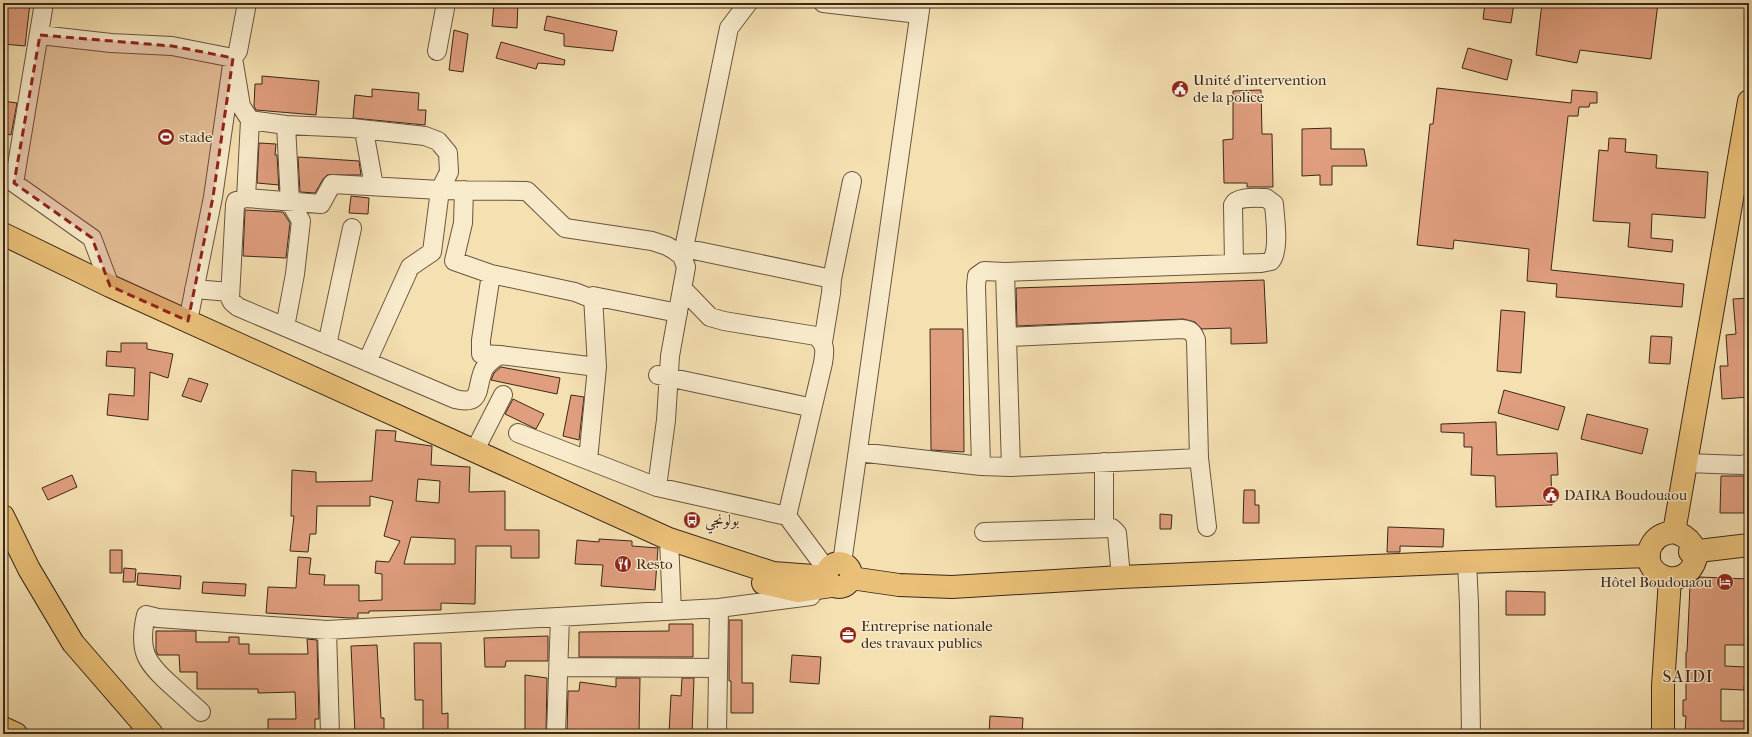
<svg xmlns="http://www.w3.org/2000/svg" width="1752" height="737" font-family="'IM FELL French Canon',Amiri,serif">
<rect width="100%" height="100%" fill="#f5e0b1"/>
<filter id="stains"><feTurbulence type="fractalNoise" baseFrequency=".005" numOctaves="4"/><feColorMatrix values="0 0 0 0 .2 0 0 0 0 .09 0 0 0 0 .02 0 0 0 .5 -.17"/></filter>
<radialGradient id="worn" r=".72"><stop offset=".6" stop-color="#630" stop-opacity="0"/><stop offset="1" stop-color="#630" stop-opacity=".3"/></radialGradient>
<path fill="#e09e7e" stroke="#3a2719" fill-rule="evenodd" d="M3 3H30L25 46 3 44Z
M494 3H518L517 28 492 26Z
M1485 3H1514L1511 23 1483 19Z
M1542 3H1658L1651 59 1580 50 1577 63 1536 55Z
M547 16 617 31 613 51 564 46V34L544 30Z
M454 30 468 34 463 72 449 70Z
M501 42 565 60 564 65 538 63 536 69 496 58Z
M1468 48 1512 60 1507 80 1462 68Z
M262 76 319 81 316 115 256 110 254 106 255 84H262Z
M1437 88 1571 103 1572 90 1597 92V103H1590L1589 107H1579L1578 116H1568L1551 270 1684 284 1682 307 1556 297 1557 284 1527 281 1529 249 1454 240 1453 249 1417 245 1430 124H1433Z
M372 89 419 93 418 110H426L425 125 353 118 355 95 372 97Z
M1261 90 1262 134H1272L1273 187H1247V183H1224L1223 140 1233 139V91Z
M3 101 17 103 11 135 3 133Z
M1331 128V149H1364L1367 166H1332V185H1320V175L1302 176V129Z
M1609 138 1626 139 1625 152 1657 155 1656 168 1708 172 1705 218 1652 214 1651 238 1673 240 1672 252 1628 247 1630 223 1593 221 1599 150 1608 151Z
M259 143 276 144 275 155H277L279 190V185L257 183Z
M298 157 359 161 361 175H327L323 179 315 193 300 192Z
M351 196 369 198 368 214 349 213Z
M245 210 283 212 290 223 286 258 243 256Z
M1264 280 1267 343 1231 344V328L1202 329 1195 322 1183 319 1017 326 1016 288Z
M1749 298V397L1722 399 1720 366H1728L1726 335 1736 334 1733 299Z
M1501 310 1525 312 1521 373 1497 371Z
M930 329H963L964 452 931 450Z
M1651 336 1672 337 1670 364 1649 363Z
M121 343H147V349L173 354 168 378 150 372 148 420 107 415 109 394 134 396 135 368 106 366 107 351 121 352Z
M501 367 560 378 557 394 491 380 494 373Z
M189 378 208 384 201 402 182 396Z
M1504 390 1565 407 1558 430 1498 413Z
M571 395 584 397 579 440 563 436Z
M513 399 544 414 536 429 505 414Z
M1587 414 1648 429 1642 454 1581 439Z
M1496 422 1497 455 1557 453 1558 475H1551L1552 505 1496 507 1495 476 1471 475 1472 447H1464V433L1441 432V424Z
M376 430 396 431 395 441 432 446 431 465 470 467 469 492 505 491V530H539V558H511V546H476L475 604 441 603V610L369 611V613H358V618H350L266 613 268 587 296 588 298 557 311 558 309 574 325 575 324 585H359V601L382 600V574L375 573 376 561 389 562 400 541 384 536 393 501 370 496V506H317L316 534H310L308 552 290 551 294 516H291L292 470 316 472V482L372 481ZM418 479 440 481 439 503 416 501ZM411 537 455 539V564H404Z
M72 475 77 487 48 500 42 488Z
M1721 476H1744V513H1720Z
M1244 490H1255V505H1259V523H1243Z
M1160 514 1172 515 1171 529H1160Z
M1388 527 1444 529 1443 547 1400 546V552H1387Z
M599 539 632 541V546L658 548 655 590 601 586 603 565 575 564 577 540 599 542Z
M110 550H122V573H110Z
M124 568 136 569 135 582H123Z
M138 573 181 576 180 589 137 585Z
M1700 577 1749 579 1748 645H1725V666L1746 667 1744 690 1721 689V721H1749V734H1685L1686 716H1683V700H1686V652H1687L1690 586Z
M203 582 246 584 245 596 202 593Z
M1506 591 1545 592V615H1506Z
M729 620H742V683H753V713H731V681H729Z
M669 624H693V657H579V632L669 631Z
M156 631H196V642H229V637H239V644H249V654H308L307 639 317 640 319 719H315V731H308V734H268V719H296L295 692 258 693V689H197V672H180L179 655H158L156 651Z
M548 636V661H506L505 667H485L484 638Z
M414 643H441L442 714 448 713V734H423V700H415Z
M377 645 381 718H384V734H355L351 646Z
M792 655 821 657 819 684 790 682Z
M525 675 547 678 546 734H525Z
M616 678H640L639 734H567L568 691H579L580 682 616 687Z
M682 678H694L692 734H669L671 695 681 696Z
M990 716 1023 718 1022 734H989Z"/>
<g fill="none" stroke-linecap="round" stroke-linejoin="round">
<g stroke="#69553f" stroke-width="20">
<path id="minor" d="M44 3 14 183 92 238 110 286
M748 3 729 28 684 248 832 279
M823 3 919 14
M40 35 111 43 172 46 233 58 241 106 250 120 286 125 352 128 425 136 438 141 448 153 449 172 440 190 432 252 410 267 367 362
M437 51 446 3
M364 131 374 186
M464 190 463 223 454 261 491 274 575 292 590 298 593 296 678 313
M246 198 250 120
M1005 272 1011 467
M491 274 481 340V354L500 355
M194 289 230 292
M188 321 213 197 233 58 238 51 247 3
M285 327 295 274 301 221 290 202 286 125
M1008 337 1182 329C1191 330 1193 332 1196 340L1199 458 1207 527
M823 342 831 293 832 279 852 181
M327 345 352 228
M597 367 500 355C493 359 488 362 484 369 475 387 484 406 455 399L238 307 232 302 230 298 235 205 236 201 246 198 321 204 332 184 440 190 527 191 565 228 652 241 667 246 674 250 682 256 686 267 670 356 666 420 657 487
M658 375 804 406
M518 433 657 487 787 516 823 363C825 350 826 345 816 336L724 321 710 317 682 288
M475 450 503 395
M858 452 981 466 1011 467 1199 458
M588 460 597 367 593 296
M1104 462V527
M1685 463 1742 465 1749 463
M981 466 976 286 977 276 984 271 1005 272 1261 263 1271 261C1280 250 1275 219 1274 204L1266 198C1257 198 1237 196 1233 205L1234 264
M787 516 827 570
M984 532 1112 528 1117 533 1121 577
M669 539 672 611
M1467 562 1469 604 1471 734
M842 563 921 3
M327 630 330 734
M559 667 718 668
M201 712C191 703 181 694 171 685 145 662 138 650 146 615L158 618 327 630 719 608 811 596
M556 734 560 617
M717 734 719 608"/>
</g>
<g stroke="#3a2719" stroke-width="24">
<path id="major" d="M3 234 110 286 669 539 773 573 827 577
M1674 532 1749 101
M1674 532C1682 534 1687 537 1692 544L1690 552 1696 558C1685 596 1637 574 1651 546 1656 536 1664 533 1674 532Z
M1690 552 1749 545
M827 575a12 12 0 1 1 24 0a12 12 0 1 1-24 0Z
M851 578 899 585 952 587 1121 577 1467 562 1649 556
M763 583 798 591 831 586
M1663 734V686L1670 579"/>
</g>
<g stroke="#3a2719" stroke-width="24">
<path id="highway" d="M3 516 29 569 73 643 152 734
M3 728 16 734"/>
</g>
<use href="#minor" stroke="#f8ebcc" stroke-width="18"/>
<use href="#major" stroke="#eac078" stroke-width="22"/>
<use href="#highway" stroke="#eac078" stroke-width="22"/>
</g>
<path fill="#8f2418" fill-opacity="0.2" stroke="#8f2418" stroke-width="3" stroke-dasharray="8 5" stroke-linejoin="round" d="M40 35 172 46 233 58 213 197 188 321 110 286 92 238 14 183Z"/>
<defs>
<g id="civic-disc" transform="scale(0.9)"><circle r="9.5" fill="#8f2418" stroke="#f8ebcc"/><path d="M-.6-6.5H3V-4.5H.6V-3L4-1V1h2V6H-6V1h2V-1L-.6-3ZM-1.2 2.5V6h2.4V2.5Z" fill="#fff"/></g>
<g id="stadium-disc" transform="scale(0.9)"><circle r="9.5" fill="#8f2418" stroke="#f8ebcc"/><path d="M0-5a6.5 5 0 1 0 0 10a6.5 5 0 1 0 0-10ZM-3.5-1.8h7v3.6h-7Z" fill="#fff"/></g>
<g id="bus-disc" transform="scale(0.9)"><circle r="9.5" fill="#8f2418" stroke="#f8ebcc"/><path d="M-5-6H5V4H4V6H2V4H-2V6H-4V4H-5ZM-3.5-4V0h7V-4ZM-3.5 1.2v1.5H-2V1.2ZM2 1.2v1.5H3.5V1.2Z" fill="#fff"/></g>
<g id="restaurant-disc" transform="scale(0.9)"><circle r="9.5" fill="#8f2418" stroke="#f8ebcc"/><path d="M-5-6h1v4h1v-4h1v4h1v-4h1v5L-1.5 .5V6h-2V.5L-5-1ZM5-6V6H3V1.5H1.5Q1.5-4 5-6Z" fill="#fff"/></g>
<g id="hotel-disc" transform="scale(0.9)"><circle r="9.5" fill="#8f2418" stroke="#f8ebcc"/><path d="M-6-4.5h1.5V1H6V5H4.5V3h-9V5H-6ZM-4 0a1.8 1.8 0 1 1 3.6 0ZM.5 0V-2.5h3Q6-2.5 6 0Z" fill="#fff"/></g>
<g id="office-disc" transform="scale(0.9)"><circle r="9.5" fill="#8f2418" stroke="#f8ebcc"/><path d="M-6-3h4V-5.5h4V-3h4V5H-6ZM-1-4.5V-3h2v-1.5ZM-6 0V1H6V0Z" fill="#fff"/></g>
</defs>
<g fill-rule="evenodd">
<use href="#civic-disc" x="1180" y="89"/>
<use href="#stadium-disc" x="166" y="137"/>
<use href="#civic-disc" x="1551" y="495"/>
<use href="#bus-disc" x="692" y="520"/>
<use href="#restaurant-disc" x="623" y="564"/>
<use href="#hotel-disc" x="1725" y="582"/>
<use href="#office-disc" x="848" y="635"/>
</g>
<g text-anchor="middle" dominant-baseline="central" stroke-width="3" stroke-linejoin="round" paint-order="stroke">
<g font-size="15" fill="#3a2719" stroke="#f8ebcc" text-anchor="start">
<text x="1193" y="80">Unité d'intervention<tspan x="1193" dy="17">de la police</tspan></text>
<text x="179" y="137">stade</text>
<text x="1564" y="495">DAIRA Boudouaou</text>
<text x="705" y="520">بولونجي</text>
<text x="636" y="564">Resto</text>
<text x="1712" y="582" text-anchor="end">Hôtel Boudouaou</text>
<text x="861" y="626">Entreprise nationale<tspan x="861" dy="17">des travaux publics</tspan></text>
</g>
<g font-size="17" letter-spacing="1" fill="#3a2719" stroke="#f8ebcc">
<text x="1688" y="676">SAIDI</text>
</g>
</g>
<rect width="1752" height="737" fill="none" stroke="#f5e0b1" stroke-width="16"/>
<rect x="4" y="4" width="1744" height="729" fill="none" stroke="#3a2719" stroke-width="2"/>
<rect x="8" y="8" width="1736" height="721" fill="none" stroke="#3a2719"/>
<rect width="100%" height="100%" filter="url(#stains)"/>
<rect width="100%" height="100%" fill="url(#worn)"/>
</svg>
